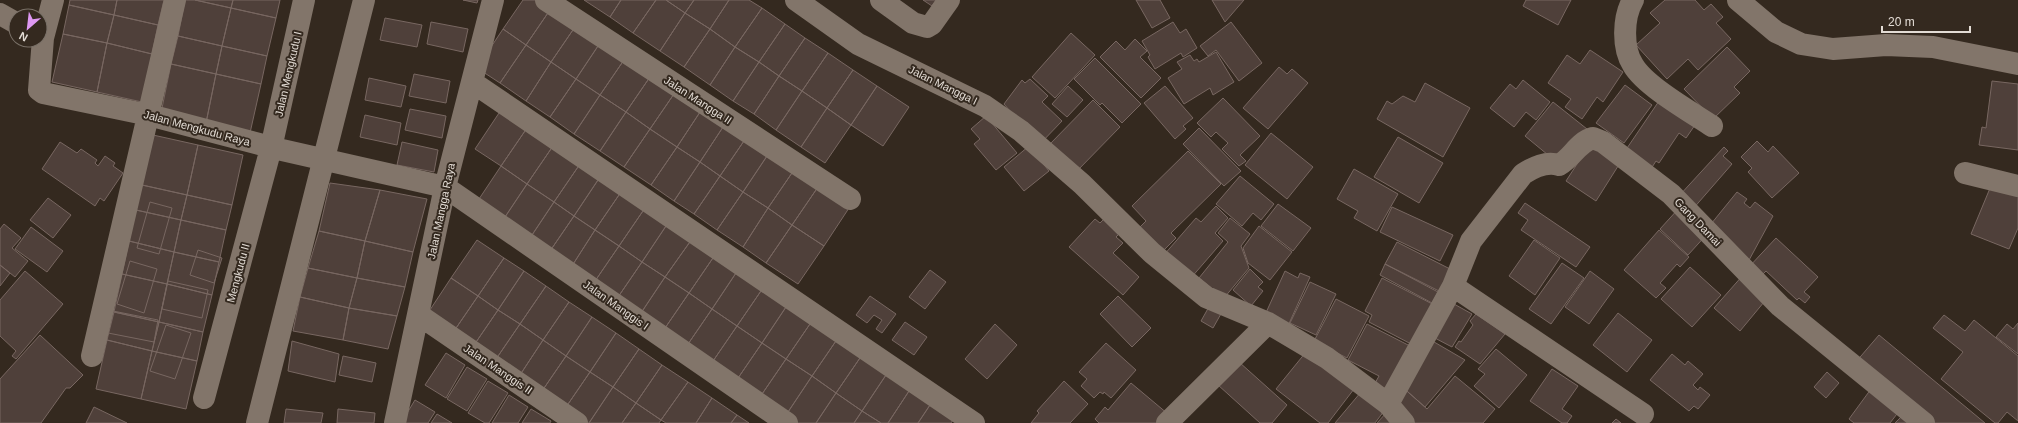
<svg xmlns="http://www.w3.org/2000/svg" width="2018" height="423" font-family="Arial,sans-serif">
<rect width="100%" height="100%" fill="#34291f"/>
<path fill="#4f403a" stroke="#786761" d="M70 0H117L114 15 69 5Z
M117 0H164L158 25 114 15Z
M185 0H195L231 8 222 46 178 36Z
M195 0H233L231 8Z
M233 0H280L276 18 231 8Z
M463 0H478L477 3Z
M523 0H542L552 7 526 45 503 29Z
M584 0H621L610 17Z
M621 0H656L633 33 610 17Z
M656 0H666L685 13 660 51 633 33Z
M666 0H694L685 13Z
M694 0H729L710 29 685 13Z
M729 0H749L762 8 735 47 710 29Z
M923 0H936L932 6Z
M1136 0H1160L1170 18 1152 28Z
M1212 0H1244L1225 22Z
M1526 0H1571L1558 25 1523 6Z
M1665 0H1695L1704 10 1711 4 1723 17 1716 23 1731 39 1698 70 1688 59 1667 79 1636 45 1660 23 1650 13Z
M69 5 114 15 107 43 63 34Z
M552 7 577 24 551 62 526 45Z
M231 8 276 18 267 56 222 46Z
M762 8 785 24 759 62 735 47Z
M685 13 710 29 684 67 660 51Z
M114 15 158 25 152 54 107 43Z
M385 18 422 25 417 47 380 40Z
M431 22 468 29 463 52 427 44Z
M1173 22 1180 33 1186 29 1197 48 1183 57 1181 53 1155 69 1148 57 1150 55 1142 41Z
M1231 22 1262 63 1239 81 1216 50 1208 56 1200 46Z
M577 24 602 40 576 79 551 62Z
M785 24 805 38 779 76 759 62Z
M503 29 526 45 500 83 477 68Z
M710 29 735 47 710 85 684 67Z
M1071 33 1095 55 1055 98 1032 77Z
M63 34 107 43 97 92 52 82Z
M178 36 222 46 216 74 171 64Z
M805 38 828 53 802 91 779 76Z
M1135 39 1147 51 1140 57 1161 78 1141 98 1100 57 1116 41 1125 50Z
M602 40 626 57 600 95 576 79Z
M107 43 152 54 142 102 97 92Z
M526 45 551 62 526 101 500 83Z
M222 46 267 56 261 84 216 74Z
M735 47 759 62 733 101 710 85Z
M1727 47 1750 71 1734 87 1740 93 1713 119 1684 89Z
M1590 50 1623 72 1603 102 1597 97 1582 119 1565 107 1571 99 1548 83 1567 55 1580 64Z
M1216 52 1234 82 1213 95 1210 88 1184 104 1168 78 1182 69 1177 62 1190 55 1194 61 1197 59 1199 62Z
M828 53 853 70 827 108 802 91Z
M626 57 652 74 626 112 600 95Z
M1095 58 1141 104 1122 123 1102 103 1100 105 1074 79Z
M551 62 576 79 550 117 526 101Z
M759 62 779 76 754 114 733 101Z
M171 64 216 74 206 123 161 113Z
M1279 67 1287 74 1292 69 1308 83 1268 129 1243 108Z
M853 70 877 86 851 125 827 108Z
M216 74 261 84 250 133 206 123Z
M414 74 450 81 446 103 409 96Z
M652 74 676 91 650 129 626 112Z
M779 76 802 91 776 130 754 114Z
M369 78 406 86 401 107 365 100Z
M576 79 600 95 574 134 550 117Z
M1030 79 1048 96 1042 102 1062 121 1039 145 1004 104 1022 80 1025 83Z
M1523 80 1550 102 1536 120 1526 112 1514 127 1490 108 1510 84 1516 89Z
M1992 81 2018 84V150L1979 145 1982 127 1986 128Z
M1425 83 1470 108 1443 157 1377 119 1387 101 1392 104 1403 96 1415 102Z
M1625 85 1652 105 1624 143 1596 123Z
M877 86 909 107 883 146 851 125Z
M1068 86 1083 100 1067 117 1052 104Z
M1165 86 1193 118 1183 126 1186 129 1175 139 1144 103Z
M676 91 702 109 677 147 650 129Z
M802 91 827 108 801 147 776 130Z
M600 95 626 112 600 151 574 134Z
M1223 98 1260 136 1240 155 1246 161 1239 166 1222 149 1228 143 1216 132 1211 137 1197 123Z
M1093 100 1120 127 1076 172 1049 145Z
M1659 101 1695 125 1686 138 1679 133 1659 163 1656 161 1649 172 1623 154Z
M1553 102 1587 129 1559 164 1525 136Z
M827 108 851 125 825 163 801 147Z
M410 109 446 116 442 138 405 130Z
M702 109 725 124 700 162 677 147Z
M501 110 527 128 501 166 475 149Z
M626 112 650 129 624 167 600 151Z
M365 115 401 123 397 145 360 137Z
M986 116 1017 153 996 170 974 144 980 139 971 129Z
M725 124 746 138 720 176 700 162Z
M527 128 553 146 527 184 501 166Z
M1199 128 1241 171 1224 186 1183 144Z
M650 129 677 147 651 185 624 167Z
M1271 133 1313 167 1287 199 1245 165Z
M153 135 198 145 187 195 142 185Z
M1398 137 1443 163 1419 203 1374 177Z
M746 138 769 153 743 192 720 176Z
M1757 141 1768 152 1773 146 1799 173 1772 198 1748 172 1752 168 1741 157Z
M60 142 77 153 81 149 97 160 95 163 98 166 105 156 115 163 113 166 123 173 104 201 100 198 95 206 42 169Z
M402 142 438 150 434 172 397 165Z
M1590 144 1620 163 1596 201 1566 181Z
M198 145 243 155 232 205 187 195Z
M553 146 580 164 554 202 527 184Z
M1029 146 1049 171 1024 191 1004 167Z
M677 147 700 162 674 201 651 185Z
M1724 147 1728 151 1723 156 1732 164 1692 210 1678 197Z
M1188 151 1221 184 1171 233 1176 238 1163 251 1140 227 1146 221 1132 206Z
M769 153 794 170 768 208 743 192Z
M700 162 720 176 694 214 674 201Z
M580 164 600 177 574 216 554 202Z
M501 166 527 184 501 223 475 205Z
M1354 169 1398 194 1377 231 1354 218 1358 211 1337 199Z
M794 170 818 187 792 225 768 208Z
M720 176 743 192 717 230 694 214Z
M1240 176 1274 204 1261 220 1253 213 1242 226 1216 204Z
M600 177 621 192 595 230 574 216Z
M1993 181 2018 192V228L2009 249 1971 234Z
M330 183 380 190 365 241 319 231Z
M527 184 554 202 528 241 501 223Z
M142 185 187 195 181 220 136 210Z
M818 187 849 208 824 246 792 225Z
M380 190 427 199 413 252 365 241Z
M621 192 645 208 619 246 595 230Z
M743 192 768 208 743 247 717 230Z
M1737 192 1747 199 1744 203 1750 208 1755 202 1773 216 1748 262 1711 224Z
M187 195 232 205 226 230 181 220Z
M48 198 71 215 53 238 30 220Z
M150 202 172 208 159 254 137 248Z
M554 202 574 216 548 254 528 241Z
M1525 203 1590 247 1576 267 1521 230 1528 220 1518 213Z
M1278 204 1311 228 1293 251 1261 226Z
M1216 206 1228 218 1215 233 1223 241 1190 279 1163 256 1196 218 1201 222Z
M1392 207 1453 235 1440 261 1380 232Z
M1680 207 1708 233 1688 255 1660 229Z
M645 208 668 223 642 262 619 246Z
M768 208 792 225 766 263 743 247Z
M136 210 181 220 174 252 129 241Z
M574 216 595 230 570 269 548 254Z
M1230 218 1250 234 1241 246 1249 268 1224 298 1199 278 1228 242 1218 233Z
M1095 219 1100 223 1104 219 1119 234 1116 237 1123 243 1113 253 1139 277 1123 295 1069 247Z
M181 220 226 230 219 262 174 252Z
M668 223 692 239 665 277 642 262Z
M4 224 21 238 12 248 28 261 15 277 0 265V229Z
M792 225 824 246 798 284 766 263Z
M1259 226 1292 252 1270 280 1248 263 1243 248Z
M31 227 63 251 47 272 15 249Z
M595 230 619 246 593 284 570 269Z
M1659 230 1689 257 1680 267 1677 264 1660 283 1666 288 1656 298 1624 270Z
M319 231 365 241 357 278 308 268Z
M1776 238 1818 277 1804 292 1810 297 1805 303 1799 298 1797 300 1766 271 1759 278 1748 268Z
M692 239 715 255 689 293 665 277Z
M477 240 504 258 478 296 451 278Z
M1534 240 1560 258 1535 295 1509 276Z
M129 241 174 252 167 284 122 274Z
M365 241 413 252 405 287 357 278Z
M1397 242 1454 271 1443 293 1385 264Z
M619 246 642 262 616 300 593 284Z
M198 250 222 258 214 283 190 275Z
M174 252 219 262 212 295 167 284Z
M715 255 738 270 712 309 689 293Z
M504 258 524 271 498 310 478 296Z
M130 261 157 269 144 313 117 304Z
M642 262 665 277 639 316 616 300Z
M1562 263 1584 278 1551 324 1529 309Z
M1385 264 1438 292 1432 303 1380 275Z
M0 265 10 273 0 286Z
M1690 267 1721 295 1692 327 1661 299Z
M308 268 357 278 349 308 300 297Z
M1250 269 1263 282 1258 287 1263 291 1251 306 1233 290Z
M738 270 763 288 737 326 712 309Z
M930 270 946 282 925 309 909 297Z
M25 271 63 304 16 359 12 356 16 351 0 336V300Z
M524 271 546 286 520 324 498 310Z
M1285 271 1298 278 1300 273 1310 277 1287 328 1264 317Z
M1590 271 1614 289 1589 324 1565 307Z
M122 274 167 284 159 322 114 312Z
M1744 274 1769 296 1740 331 1714 308Z
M665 277 689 293 663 331 639 316Z
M357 278 405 287 397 316 349 308Z
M451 278 478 296 452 334 426 316Z
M1382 278 1438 307 1413 345 1369 322 1372 315 1365 311Z
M168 281 208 290 202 318 162 309Z
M1310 282 1336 294 1316 335 1290 323Z
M167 284 212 295 203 332 159 322Z
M546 286 569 302 543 340 520 324Z
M763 288 788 304 762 343 737 326Z
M689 293 712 309 686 347 663 331Z
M478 296 498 310 472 348 452 334Z
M870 296 896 314 882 333 876 329 882 320 874 315 867 323 856 315Z
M1118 296 1151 328 1132 347 1100 314Z
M300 297 349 308 343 340 293 331Z
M1336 299 1369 316 1347 358 1314 341Z
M569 302 592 317 566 356 543 340Z
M788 304 812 321 786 359 762 343Z
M1454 304 1472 314 1452 347 1431 336Z
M1210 305 1222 312 1213 328 1201 321Z
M349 308 397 316 388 349 343 340Z
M712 309 737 326 711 364 686 347Z
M108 310 158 320 154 342 103 332Z
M498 310 520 324 494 362 472 348Z
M114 312 159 322 152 351 107 340Z
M1618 313 1652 340 1627 372 1593 345Z
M1476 314 1505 334 1480 364 1455 347 1459 341 1461 342 1473 325 1470 321Z
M1944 315 1965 331 1974 320 2018 356V421L2007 412 1998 423H1995L1941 379 1963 352 1933 328Z
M592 317 616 333 590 372 566 356Z
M812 321 838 338 812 376 786 359Z
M159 322 203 332 197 361 152 351Z
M905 322 927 337 914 355 892 340Z
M2018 323V354L1996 337 2007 324 2013 329Z
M520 324 543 340 518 378 494 362Z
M995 324 1017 345 987 379 965 359Z
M1367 324 1412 347 1390 392 1374 385 1379 376 1348 360Z
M166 325 191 333 175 379 150 371Z
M737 326 762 343 736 381 711 364Z
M616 333 639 349 613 387 590 372Z
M40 335 83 375 70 388H66L41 423H0V379Z
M1879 335 1985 423H1927L1855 363Z
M838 338 862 355 836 393 812 376Z
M1429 339 1465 360 1425 407 1401 386Z
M107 340 152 351 141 399 96 389Z
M543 340 566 356 540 394 518 378Z
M292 341 339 354 335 382 288 371Z
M762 343 786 359 760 397 736 381Z
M1106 343 1136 370 1111 398 1104 392 1103 394 1100 392 1094 398 1081 386 1087 379 1079 372Z
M639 349 662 365 636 403 613 387Z
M1496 349 1527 375 1499 408 1474 386 1485 374 1478 369Z
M152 351 197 361 186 409 141 399Z
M1306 352 1354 389 1328 423H1320L1276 389Z
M446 353 465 365 446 398 425 385Z
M1672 354 1685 365 1688 361 1703 374 1693 385 1698 390 1700 387 1710 395 1698 409 1694 406 1689 411 1650 380Z
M862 355 888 372 862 411 836 393Z
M343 356 376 363 372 382 339 375Z
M566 356 590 372 564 410 540 394Z
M786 359 812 376 786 415 760 397Z
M1239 362 1287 405 1272 423H1260L1218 385Z
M662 365 688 382 661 420 636 403Z
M467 367 487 379 467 411 447 399Z
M1552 369 1578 386 1562 409 1572 416 1567 423H1562L1530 401Z
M590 372 613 387 589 423H583L564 410Z
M888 372 911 388 888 423H881L862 411Z
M1827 372 1839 383 1826 398 1814 387Z
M812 376 836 393 816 423H798L786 415Z
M1455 376 1495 409 1483 423H1415L1394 406 1407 391 1427 409Z
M488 381 508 393 489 423H485L468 413Z
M1064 381 1088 404 1070 423H1031L1039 413 1037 411Z
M688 382 712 398 696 423H666L661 420Z
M1131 383 1168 414 1160 423H1099L1095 419 1105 407 1108 410Z
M613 387 636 403 622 423H589Z
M911 388 932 402 918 423H888Z
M1871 389 1900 410 1890 423H1854L1849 419Z
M1361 392 1384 411 1375 423H1335Z
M836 393 862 411 854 423H816Z
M509 395 528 407 518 423H492Z
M712 398 737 415 731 423H696Z
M415 400 435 412 428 423H401Z
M932 402 955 417 951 423H918Z
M636 403 661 420 659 423H622Z
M94 407 127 423H86Z
M286 409 323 413 321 423H284Z
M338 409 375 413 374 423H337Z
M531 409 551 421 550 423H522Z
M862 411 881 423H854Z
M1387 412 1400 423H1377Z
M437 414 452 423H431Z
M1904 414 1914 423H1895Z
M737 415 749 423H731Z
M1616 419 1621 423H1612Z"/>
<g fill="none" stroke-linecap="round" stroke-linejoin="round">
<path stroke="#82756a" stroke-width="22" d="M53 0 43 38 39 90 43 93 149 115 282 150 445 187 787 423
M546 0 850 199
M796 0 858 44 985 106 1021 131 1082 184 1152 253 1206 297 1268 323 1327 358 1388 404 1404 423
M881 0 913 23 927 27 932 24 949 0
M1633 0C1623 17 1622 48 1633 65 1645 86 1691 112 1712 126
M1738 0 1776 32 1801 44 1833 49 1886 45 1933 47 2018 64
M0 14 16 23
M472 82 974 423
M1965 173 2018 186
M1453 286 1643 414
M419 315 577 423
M92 356 175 0
M204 398 271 148 304 0
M1388 404 1453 286 1471 241 1523 174C1534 167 1546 161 1559 165 1572 158 1578 142 1593 138L1603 142 1671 194 1780 306 1924 423
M257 423 364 0
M395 423 445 187 493 0
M1167 423 1268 323"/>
</g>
<g text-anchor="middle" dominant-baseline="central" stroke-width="4" stroke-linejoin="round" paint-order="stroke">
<g font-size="11" fill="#e3dcd5" stroke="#34291f">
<text transform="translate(288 74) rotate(-77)">Jalan Mengkudu I</text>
<text transform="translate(943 85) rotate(26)">Jalan Mangga I</text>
<text transform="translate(698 100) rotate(33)">Jalan Mangga II</text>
<text transform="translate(197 128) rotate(15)">Jalan Mengkudu Raya</text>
<text transform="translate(441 211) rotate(-78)">Jalan Mangga Raya</text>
<text transform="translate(1698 222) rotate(46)">Gang Damai</text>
<text transform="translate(238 273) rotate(-75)">Mengkudu II</text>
<text transform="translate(616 305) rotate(35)">Jalan Manggis I</text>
<text transform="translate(498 369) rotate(34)">Jalan Manggis II</text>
</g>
</g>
<g transform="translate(28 28) rotate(208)"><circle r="19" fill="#34291f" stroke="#7a7168"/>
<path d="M0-3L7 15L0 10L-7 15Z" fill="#de98f2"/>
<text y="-6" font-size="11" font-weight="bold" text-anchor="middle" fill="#e3dcd5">N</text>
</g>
<path d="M1882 26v6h88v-6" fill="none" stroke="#e3dcd5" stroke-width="2"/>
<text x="1888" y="26" font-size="12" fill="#e3dcd5" stroke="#34291f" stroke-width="3" paint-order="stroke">20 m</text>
</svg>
